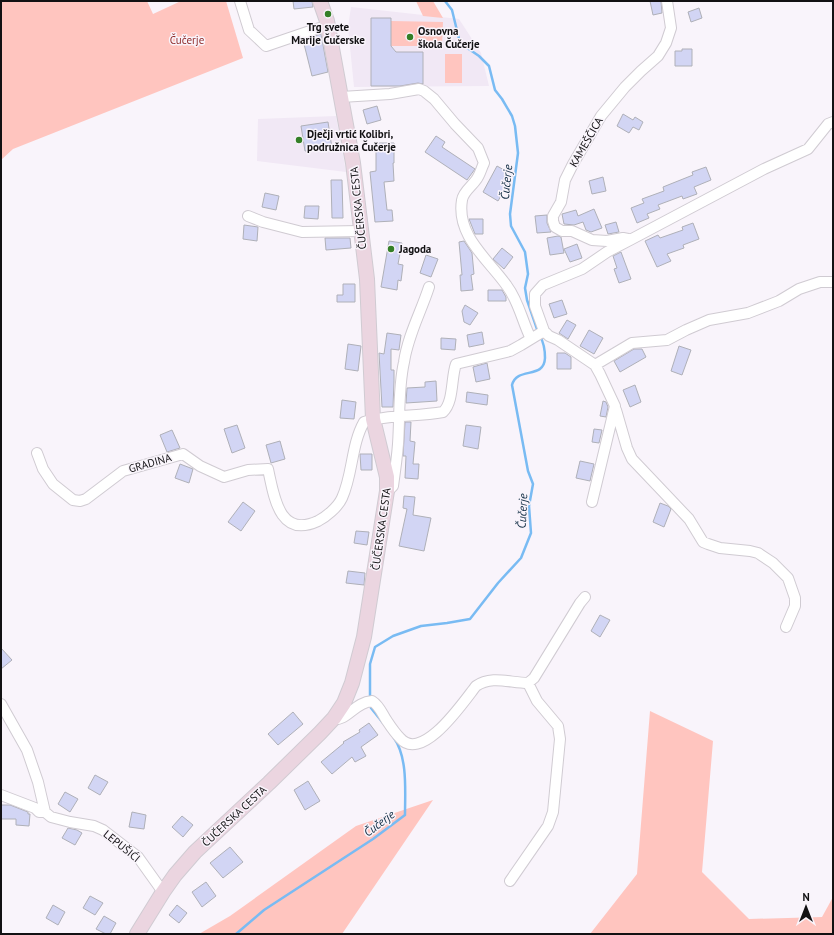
<svg xmlns="http://www.w3.org/2000/svg" width="834" height="935" font-family="'PT Sans',sans-serif">
<rect width="100%" height="100%" fill="#f9f4fb"/>
<path fill="#f1e8f5" d="M351 7 459 19 481 53 489 86 354 87 348 27Z
M336 116 346 172 257 161 258 119Z"/>
<path fill="#ffc5bf" d="M1 1H147L153 14 181 1H226L243 58 13 149 1 160Z
M416 1H433L443 18 423 16Z
M391 21 443 22 442 46H391Z
M445 54H462V83H445Z
M650 711 713 741 702 872 749 919 822 917 833 897V934H590L637 874Z
M433 800 342 934H199L230 916 356 826Z"/>
<g fill="none" stroke-linecap="round" stroke-linejoin="round">
<path stroke="#79bbf3" stroke-width="2.5" d="M445 1 452 10 460 43 479 56 489 66 495 90 502 99 512 116 515 126 518 153 510 214 511 226 525 252 528 274 525 288 527 300 538 332
M370 699V664L375 647 393 636 421 626 447 623 470 619 498 583 521 558 531 533 529 506 533 484 528 471 512 385C517 366 544 380 545 358 545 350 544 343 540 336
M371 704V708L383 723
M236 934 264 910 373 839 405 815C405 792 408 758 394 738"/>
</g>
<path fill="#d2d5f4" stroke="#afb0b8" d="M293 1H312L313 7 294 9Z
M650 1H661L662 13 653 15Z
M699 8 702 18 691 22 688 12Z
M371 18H391V46L396 52H423V84L418 83 400 86H371Z
M321 34 328 72 312 76 303 40Z
M682 49H692V66H675V51H682Z
M377 106 381 120 367 124 363 110Z
M623 114 633 120 635 117 643 122 639 130 633 127 629 133 617 126Z
M328 122 332 148 305 151 301 126Z
M436 136 445 142 442 147 475 169 467 180 425 152Z
M376 143H394V163H393L394 181 384 182 387 210H392L393 221 375 222 370 172 376 171Z
M497 166 513 175 498 201 483 192Z
M706 167 711 180 694 187 697 194 683 199 682 196 658 205 660 209 647 214 649 218 637 223 631 208 644 203 642 199 664 191 663 187 693 175 692 172Z
M603 177 606 191 592 194 589 181Z
M331 180H342L343 218H332Z
M265 193 279 196 276 210 262 207Z
M305 206H319L318 219 304 218Z
M594 209 602 228 591 232 586 230 583 222 574 225 564 224 562 214 576 210 578 216Z
M547 215V223L551 232 537 233 535 216Z
M469 219H483V234H475Z
M616 222 619 232 608 234 605 225Z
M693 223 699 239 683 245 684 248 667 254 671 261 657 267 645 241 658 235 660 238 683 230 682 227Z
M244 225 258 227 257 241 243 239Z
M558 236 561 237 564 253 550 255 547 238Z
M325 238H350L351 248 326 250Z
M389 241 402 243 398 264 403 265 401 281 398 280 397 290 381 287Z
M464 241 472 253 474 274 471 275 473 290 461 291 460 275H462L459 242Z
M577 244 582 258 570 262 564 249Z
M502 248 513 257 504 269 493 259Z
M621 252 631 279 619 283 614 269 617 268 613 256Z
M426 255 438 259 431 277 420 273Z
M343 284H355V302H337V295H343Z
M488 290H502L506 297V301H488Z
M562 300 567 314 554 318 549 304Z
M465 305 478 313 470 325 464 322 462 311Z
M567 320 576 325 568 339 559 333Z
M589 330 603 338 594 354 580 346Z
M482 332 484 344 469 347 467 335Z
M387 333 401 335 399 350 391 349V370H394V381L393 407H382L379 353 384 354Z
M441 338 456 339 455 350 441 349Z
M348 344 361 346 358 371 345 369Z
M679 346 691 350 682 375 671 371Z
M634 349H642L646 357 620 372 614 361Z
M557 353H565L571 357V369H557Z
M487 363 490 379 476 382 473 367Z
M436 381 437 401 406 403 407 388 425 387V382Z
M635 385 641 402 630 407 623 390Z
M467 392 488 395 487 405 466 402Z
M342 400 356 402 354 419 340 418Z
M603 401 606 402 608 407 606 417 600 416Z
M405 422H411L410 441 415 442 413 464H419L418 479 405 478 406 456H403Z
M237 425 245 448 232 453 224 429Z
M466 425 481 427 478 449 463 446Z
M594 429 602 430 599 443 592 442Z
M172 430 180 448 167 452 160 435Z
M280 441 285 459 271 463 266 445Z
M360 454H372V470H361Z
M580 461 594 464 590 481 576 478Z
M180 464 193 469 189 483 175 478Z
M404 496 415 497 413 515 431 518 424 551 399 546 407 509 403 508Z
M243 502 255 511 241 531 228 522Z
M660 503 668 506 671 509 664 527 653 522Z
M356 531 369 532 367 545 354 543Z
M348 571 365 573 364 585 346 583Z
M600 615 610 620 600 637 591 631Z
M1 648 12 660 1 669Z
M293 712 303 724 278 745 268 734Z
M369 723 378 735 361 747 366 756 355 762 352 757 332 774 321 762 344 743 343 742 360 732 359 730Z
M95 775 108 782 100 795 88 788Z
M308 781 320 801 305 810 294 790Z
M65 792 78 799 70 812 58 804Z
M1 805H10L28 812V814H30L29 826 16 825V819H1Z
M132 812 146 815 144 829 129 827Z
M182 816 193 825 183 837 172 827Z
M68 828 77 830 82 833 75 845 62 838Z
M230 847 243 862 223 878 210 863Z
M206 882 216 896 202 907 192 892Z
M90 896 103 903 95 915 83 908Z
M53 905 65 912 58 925 46 918Z
M177 905 187 913 179 923 169 915Z
M104 916 116 923 110 934H106L96 929Z"/>
<g fill="none" stroke-linecap="round" stroke-linejoin="round">
<g stroke="#d0cbd2" stroke-width="12">
<path id="street" d="M240 1 249 30 266 46 316 29 327 26
M341 97 390 94 419 89 424 91 434 99 455 124 478 148 484 163C481 169 480 175 476 180 472 186 463 192 462 200 456 236 488 259 507 286 519 302 522 321 531 339
M248 216 263 222 302 232 360 231
M628 239 623 238 607 241 592 240 572 231H562L555 227 553 221V216L561 202 565 180 573 164 601 116 625 87 641 71 658 56 666 43 671 28 667 1
M544 331 535 306V294L543 285 582 269 607 252 630 240 764 169 808 149 828 124 833 122
M595 365 632 343 667 340 686 330 709 320 748 313 779 301 799 289 820 282H833
M616 410 627 448 632 459 689 519 703 542 708 544 720 548 750 551 758 553 773 563 788 578 795 598V606L786 627
M37 453 43 469 53 484 73 500 80 501 86 499 123 471 183 454 200 466 224 477 248 470 268 469C274 496 279 539 318 521 326 517 338 507 342 498 353 474 351 445 364 422 389 414 417 417 443 412 454 402 451 377 456 364L510 351 521 345 544 331 549 336 558 340 595 365 600 374 615 406 592 502
M389 490 393 486C395 472 397 458 398 444 400 416 398 389 404 362 408 335 421 312 429 287
M1 704 27 750 38 782 45 812 51 817 70 822 94 826 103 830 138 857 163 892
M333 719C346 722 355 702 372 701 380 706 382 714 387 721 391 727 395 733 400 738 422 764 464 701 476 686 492 675 510 683 528 683L534 678 580 603 585 597
M1 795 35 808 39 812H45
M510 881 548 826 553 812 560 739 558 726 537 701 528 683"/>
</g>
<g stroke="#d0cbd2" stroke-width="16">
<path id="secondary" d="M137 934 163 892 175 875 195 852 269 783 320 733 334 718 344 703 352 683 364 637 387 491V477L373 419 367 279 353 163 327 21 320 1"/>
</g>
<use href="#street" stroke="#fff" stroke-width="10"/>
<use href="#secondary" stroke="#ebd5e0" stroke-width="14"/>
</g>
<g fill="#347f27" stroke="#f9f4fb" stroke-width="1.5">
<circle cx="328" cy="14" r="4"/>
<circle cx="410" cy="37" r="4"/>
<circle cx="299" cy="140" r="4"/>
<circle cx="391" cy="249" r="4"/>
</g>
<g text-anchor="middle" dominant-baseline="central" stroke-width="3" stroke-linejoin="round" paint-order="stroke">
<g font-size="11" font-weight="bold" fill="#121113" stroke="#f9f4fb" text-anchor="start">
<text x="328" y="27" text-anchor="middle">Trg svete<tspan x="328" dy="13">Marije Čučerske</tspan></text>
<text x="418" y="31">Osnovna<tspan x="418" dy="13">škola Čučerje</tspan></text>
<text x="307" y="134">Dječji vrtić Kolibri,<tspan x="307" dy="13">podružnica Čučerje</tspan></text>
<text x="399" y="249">Jagoda</text>
</g>
<g font-size="11" fill="#902c2a" stroke="#f9f4fb">
<text x="187" y="40">Čučerje</text>
</g>
<g font-size="11" fill="#121113" stroke="#f9f4fb">
<text transform="translate(586 142) rotate(-60)">KAMEŠČICA</text>
<text transform="translate(358 208) rotate(-96)">ČUČERSKA CESTA</text>
<text transform="translate(150 463) rotate(-16)">GRADINA</text>
<text transform="translate(381 529) rotate(-82)">ČUČERSKA CESTA</text>
<text transform="translate(234 816) rotate(-43)">ČUČERSKA CESTA</text>
<text transform="translate(122 846) rotate(39)">LEPUŠIĆI</text>
</g>
<g font-size="12" font-style="italic" fill="#102c43" stroke="#f9f4fb">
<text transform="translate(506 182) rotate(-84)">Čučerje</text>
<text transform="translate(522 511) rotate(-87)">Čučerje</text>
<text transform="translate(379 823) rotate(-37)">Čučerje</text>
</g>
</g>
<rect width="834" height="935" fill="none" stroke="#121113" stroke-width="4"/>
<g transform="translate(806 907)" stroke="#f9f4fb" stroke-width="3" paint-order="stroke">
<path d="M0-3L7 15L0 10L-7 15Z" fill="#121113"/>
<text y="-6" font-size="11" font-weight="bold" text-anchor="middle" fill="#121113">N</text>
</g>
</svg>
